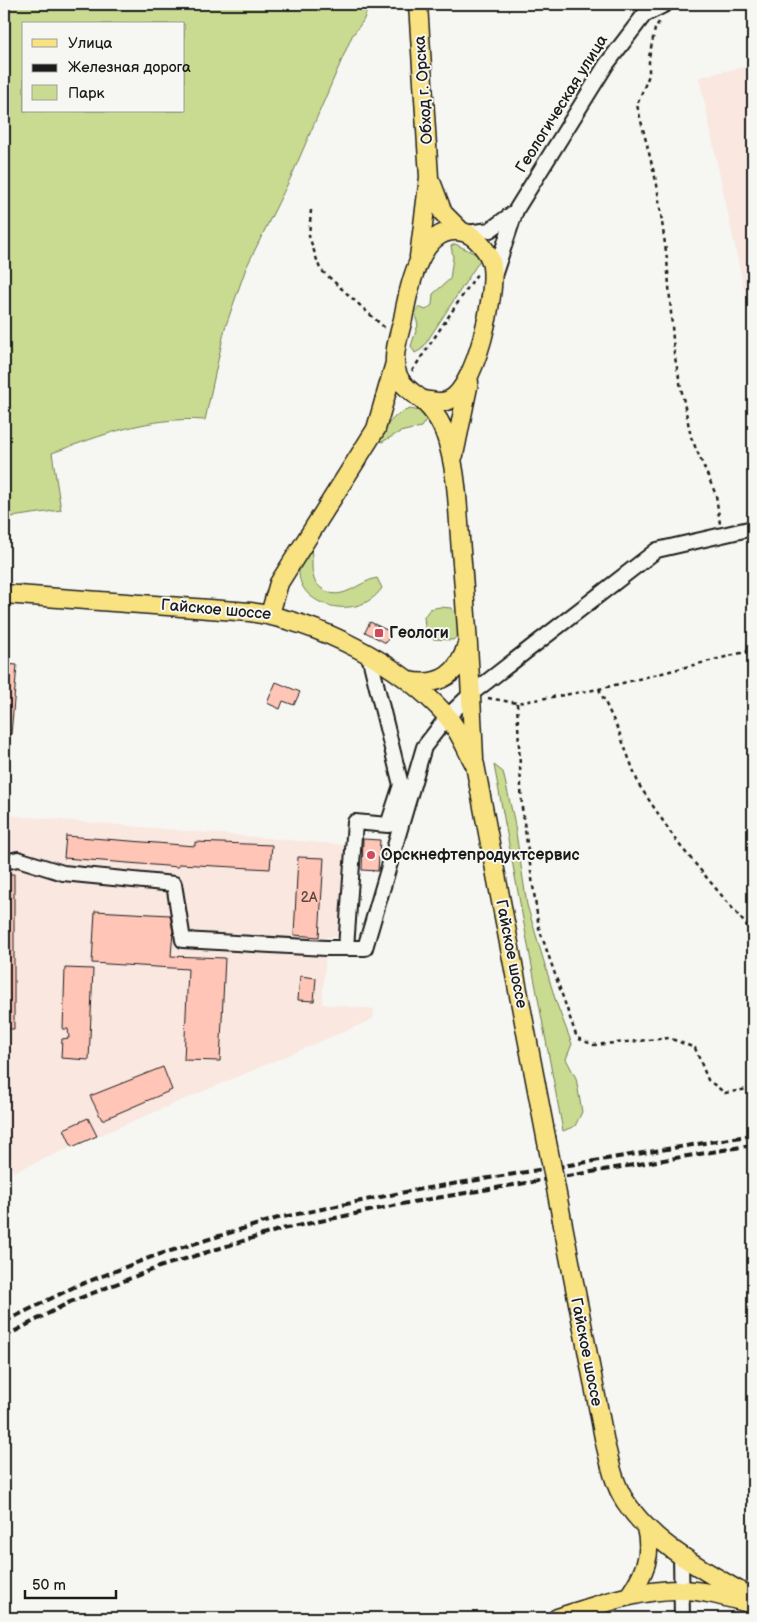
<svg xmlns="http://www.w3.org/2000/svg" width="757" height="1622" font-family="'Balsamiq Sans',sans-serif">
<rect width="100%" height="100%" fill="#f6f6f2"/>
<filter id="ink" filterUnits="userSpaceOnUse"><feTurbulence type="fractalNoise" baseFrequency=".02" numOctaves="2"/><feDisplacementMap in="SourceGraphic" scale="10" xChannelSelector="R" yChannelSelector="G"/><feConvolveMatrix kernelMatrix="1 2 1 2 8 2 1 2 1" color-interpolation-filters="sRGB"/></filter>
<g filter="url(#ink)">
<path fill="#f9e7e0" d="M753 65V331L699 77Z
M4 815 344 845 339 935 327 937 322 1004 374 1009 373 1019 13 1172 4 1131Z"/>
<path fill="#c8db90" stroke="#727c56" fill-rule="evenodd" d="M4 4H370L363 21 352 36 292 175 246 268 225 328 205 420C150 416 102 435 52 453L61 510 4 518ZM24 24H184V111H24Z
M455 244 476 254 480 260 422 349 415 353 411 346 418 325 415 315 418 307 426 310 432 305 433 294 450 279 453 257 451 246Z
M410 409 420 411 428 417 421 427 400 432 382 442 377 439C386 425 394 414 410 409Z
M310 545C314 557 310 567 314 579 315 583 318 585 321 588 341 604 357 582 377 578L382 588C354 630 269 598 310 545Z
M440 607 451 608 457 616 460 634 453 640 433 639 425 627 424 617 430 609Z
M494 765 503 772 514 820 527 905 556 1002 572 1044 566 1059 576 1078 582 1112 575 1126 563 1131Z"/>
<path fill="#ffc5b6" stroke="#1c1c1c" d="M370 622 391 632 386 643 365 632Z
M4 664 17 665 11 735 4 734Z
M276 682 300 692 294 705 283 701 280 709 267 703Z
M66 836 195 846V842L272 845 270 869 179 864V867L64 858Z
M363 839 380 840 378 871 362 870Z
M298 857 324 858 319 937 294 935Z
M4 874H14V1029H4Z
M95 911 170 915 173 932 171 956 225 958 220 1061 184 1060 188 969 92 963Z
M65 968 93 969 89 1060 61 1058 62 1039 69 1038 68 1029H63Z
M300 976 316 978 314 1001 298 1000Z
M163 1067 172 1090 102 1120 90 1096Z
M88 1118 97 1136 72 1147 64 1129Z"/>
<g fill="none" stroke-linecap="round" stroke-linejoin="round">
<g stroke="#1c1c1c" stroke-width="18">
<path id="minor" d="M466 233 490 230 516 211
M494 276 516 210 606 65 644 15 666 4
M4 862 18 859 63 873 174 884 183 940 326 948H365L424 747 448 716 471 694 657 550 753 528
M346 948 355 822 388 825 401 785 369 655
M681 1555 682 1618"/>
</g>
<g stroke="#1c1c1c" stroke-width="21">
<path id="major" d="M418 4 429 177 419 257
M432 184 443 213 462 232
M422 400C430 401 441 404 449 400 476 388 496 295 492 267 491 254 476 235 463 232 420 222 408 292 403 319 400 332 394 348 395 362 396 382 407 388 421 399 436 412 445 429 449 447 458 480 458 516 461 551 467 620 471 690 474 759
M454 455 469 382
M4 594 250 612C319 622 399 663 446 715 458 728 466 749 475 765L546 1137
M270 614 279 583 376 429 395 363
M409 681C440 687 459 674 467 644
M562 1220 605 1443C610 1463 614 1484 625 1501 655 1547 708 1572 753 1599
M629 1596C644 1574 653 1555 646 1528
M557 1618C596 1606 638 1589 680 1590 703 1590 726 1597 748 1603"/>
</g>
<path stroke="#1c1c1c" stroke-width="2.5" stroke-dasharray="4 4" stroke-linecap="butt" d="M659 22 655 29 649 57V75L637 105 657 185 667 259 674 353 691 437 716 495 720 524
M311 210 309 236 320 269 386 329
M412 371 477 274
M599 689 619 732 639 785 677 842 753 933
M488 698 517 703 599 689 753 650
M517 703 522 808 539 928 577 1038 594 1045 669 1038 695 1048 708 1080 725 1093 753 1088"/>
<use href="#minor" stroke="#f6f6f2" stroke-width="14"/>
<use href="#major" stroke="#f8e281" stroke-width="18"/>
<path stroke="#1c1c1c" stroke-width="4" stroke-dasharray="8 4" stroke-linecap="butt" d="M4 1322 74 1287 154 1256 278 1218 410 1191 753 1135
M4 1337 70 1302 159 1267 282 1229 412 1202 753 1145"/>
<g stroke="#1c1c1c" stroke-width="21" stroke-linecap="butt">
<path id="major-bridge" d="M546 1137 562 1220"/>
</g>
<use href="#major-bridge" stroke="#f8e281" stroke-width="18"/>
</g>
</g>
<g fill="#d1495b" stroke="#f6f6f2" stroke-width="2">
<rect x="374" y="628" width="10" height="10" rx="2.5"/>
<circle cx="371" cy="855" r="5"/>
</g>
<g text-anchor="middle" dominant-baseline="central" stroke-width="4" stroke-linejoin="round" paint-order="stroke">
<g font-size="14" fill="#554642">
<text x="309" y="897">2А</text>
</g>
<g font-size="16" fill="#1c1c1c" stroke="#f6f6f2">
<text transform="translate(424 90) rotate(-94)">Обход г. Орска</text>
<text transform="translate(562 104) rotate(-58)">Геологическая улица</text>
<text transform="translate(216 610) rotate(5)">Гайское шоссе</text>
<text transform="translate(511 954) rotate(79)">Гайское шоссе</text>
<text transform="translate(586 1352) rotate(79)">Гайское шоссе</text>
</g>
<g font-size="16" font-weight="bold" fill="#1c1c1c" stroke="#f6f6f2" text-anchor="start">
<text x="389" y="633">Геологи</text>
<text x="381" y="855">Орскнефтепродуктсервис</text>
</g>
</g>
<rect width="757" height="1622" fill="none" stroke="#f6f6f2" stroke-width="20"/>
<rect x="10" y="10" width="737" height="1602" fill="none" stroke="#1c1c1c" stroke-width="2" filter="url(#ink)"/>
<rect x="22" y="22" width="162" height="90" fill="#f6f6f2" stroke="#9f9f9c"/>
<rect x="32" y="39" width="25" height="8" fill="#f8e281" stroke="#9f9f9c"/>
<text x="68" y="48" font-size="15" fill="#1c1c1c">Улица</text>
<rect x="32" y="64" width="25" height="8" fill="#1c1c1c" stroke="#9f9f9c"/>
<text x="68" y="72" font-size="15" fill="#1c1c1c">Железная дорога</text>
<rect x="32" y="85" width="25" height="15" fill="#c8db90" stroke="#9f9f9c"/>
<text x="68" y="98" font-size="15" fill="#1c1c1c">Парк</text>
<path d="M25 1590v8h91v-8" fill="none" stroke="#1c1c1c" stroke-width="2.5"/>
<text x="32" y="1590" font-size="15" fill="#1c1c1c" stroke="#f6f6f2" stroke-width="4" paint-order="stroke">50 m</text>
</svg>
